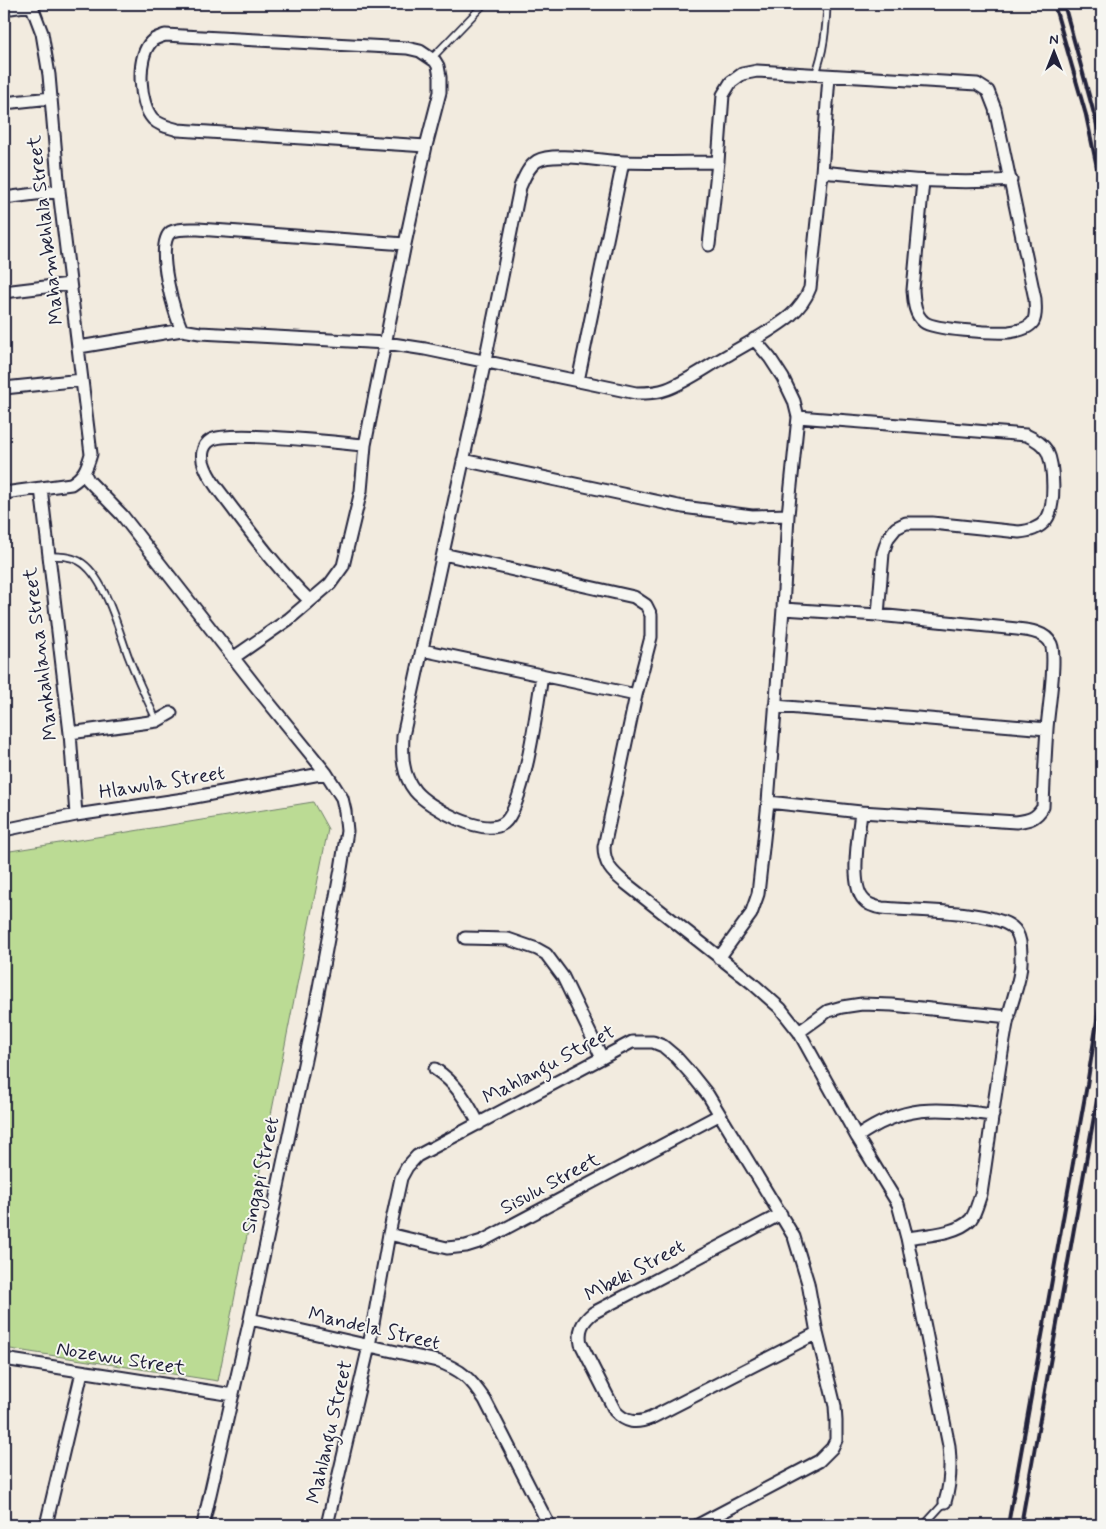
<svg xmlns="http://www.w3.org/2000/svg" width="1106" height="1529" font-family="Mynerve,sans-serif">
<rect width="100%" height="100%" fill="#f2ebdf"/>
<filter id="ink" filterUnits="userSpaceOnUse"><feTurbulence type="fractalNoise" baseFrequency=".02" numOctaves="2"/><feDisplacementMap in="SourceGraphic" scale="10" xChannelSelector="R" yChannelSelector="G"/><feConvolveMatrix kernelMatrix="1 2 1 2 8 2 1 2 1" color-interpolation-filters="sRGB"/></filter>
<g filter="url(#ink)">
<path fill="#bbdb94" stroke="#6e7e68" d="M313 802 328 829 218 1381 4 1348V852Z"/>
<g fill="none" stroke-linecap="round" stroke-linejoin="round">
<g stroke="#22223b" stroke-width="9">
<path id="lane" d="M432 58 484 4
M815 75C824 52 826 29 827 4
M49 556C59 556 70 556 79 561 105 575 119 632 129 658 137 679 147 700 157 721
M924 1525 945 1502"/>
</g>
<g stroke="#22223b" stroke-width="15">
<path id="street" d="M4 9 31 5
M4 103 51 98
M822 172C885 178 948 185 1011 180
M4 198 59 191
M405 244 198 229C191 229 178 228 171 232 154 244 174 314 182 330L200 333 386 343 425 349 636 393C647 393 657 393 667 389 688 381 708 366 728 355 748 343 772 331 790 316 799 308 806 299 810 288L822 172 829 76
M709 245 718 162 723 95 731 82 742 74 757 71 977 84 988 91 995 109 1035 299C1035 306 1037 315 1033 322 1028 329 1017 331 1009 332 994 333 934 330 924 322 914 314 914 301 913 290L923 181
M4 292 70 284
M79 347 182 330
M578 381 623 162
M4 388 82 380
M798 417 1026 435C1035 439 1042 443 1047 451 1054 465 1056 507 1046 520 1039 529 1029 531 1019 532L932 523H906L896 528 888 538 883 553 878 615
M463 460 683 507 752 516 788 515
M84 472 88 480 122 515 257 688 326 773 342 798 345 811 347 831 341 869 310 1036 250 1319 203 1525
M41 488 70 733 76 815
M4 493 71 484C84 476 87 468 91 454L59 191 49 75 42 33 31 4
M443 554 634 597 646 605 651 615V637L636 695 604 847C604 864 612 872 624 882L752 983 780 1008 799 1032 857 1137 898 1204 907 1238 949 1446C951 1466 951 1483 945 1502
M310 601C280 572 255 538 230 505 221 493 210 481 205 467 201 458 201 446 211 440 228 430 339 443 365 445
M422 650 636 695
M233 658 289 619 330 584 343 566 361 491 365 445 405 244 426 146 440 92V77L438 66 435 61 420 51 407 48 165 35C160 37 154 38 151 42 136 58 139 104 153 119 160 126 169 127 178 130L426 146
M542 675C538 703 524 808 504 823 484 838 428 807 415 791 402 775 402 756 403 736L485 361 520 187C524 178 528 167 537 161 554 151 604 162 625 162 656 163 687 162 718 162
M775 706 1047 729
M70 733 157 721 171 713
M768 802 861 812 1016 822C1029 820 1036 819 1043 807 1044 781 1045 755 1047 729 1048 711 1057 658 1051 644 1046 632 1028 630 1017 629L878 615 783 609
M861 812C859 832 849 885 864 900 868 905 876 907 882 908 911 911 991 910 1012 927 1021 934 1021 948 1021 959 1022 978 1012 999 1008 1018 997 1076 990 1135 981 1194 978 1202 976 1212 971 1219 958 1234 925 1235 907 1238
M4 830 76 815 184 799 326 773
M465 938 508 939 537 949 546 954 563 977 602 1058
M719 958 751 914 758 894 768 802 783 609 788 515 798 417 794 401 783 378 770 358 754 339
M799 1032 828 1011 842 1007 862 1004 892 1005 1009 1017
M435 1069C456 1083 467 1101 479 1124
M857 1137C906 1103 937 1108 993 1115
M781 1214 593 1313C582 1322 578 1330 581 1344L615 1411C626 1423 636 1424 651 1418L817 1333
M389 1234 447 1248 466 1246 482 1241 719 1115
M250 1319 437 1361C462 1370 470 1378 485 1400L549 1525
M4 1359 233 1395
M46 1525 82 1372
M327 1525 369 1346 389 1234 401 1178 407 1167 417 1156 632 1042H653L663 1046 676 1057 692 1075 708 1095 794 1237 808 1283 817 1333 835 1406 836 1421V1440L832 1448 819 1461 698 1525"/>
</g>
<use href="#lane" stroke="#f6f6f2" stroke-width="5.5"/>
<use href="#street" stroke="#f6f6f2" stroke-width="11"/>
<path stroke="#22223b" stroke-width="4" d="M1054 4 1086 115 1102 191
M1064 4 1102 143
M1008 1525 1087 1085 1102 989
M1021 1525 1102 1072"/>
</g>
</g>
<g text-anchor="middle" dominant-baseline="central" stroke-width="4" stroke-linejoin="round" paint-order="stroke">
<g font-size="20" fill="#22223b" stroke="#f6f6f2">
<text transform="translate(46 230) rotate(-97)">Mahambehlala Street</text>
<text transform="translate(41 654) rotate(-97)">Mankahlana Street</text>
<text transform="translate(162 783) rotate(-9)">Hlawula Street</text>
<text transform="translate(549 1065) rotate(-28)">Mahlangu Street</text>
<text transform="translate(261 1175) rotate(-78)">Singapi Street</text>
<text transform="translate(550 1184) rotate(-28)">Sisulu Street</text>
<text transform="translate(635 1271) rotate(-28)">Mbeki Street</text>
<text transform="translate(374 1329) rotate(13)">Mandela Street</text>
<text transform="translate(121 1359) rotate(9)">Nozewu Street</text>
<text transform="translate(330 1432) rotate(-77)">Mahlangu Street</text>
</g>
</g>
<rect width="1106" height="1529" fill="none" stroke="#f6f6f2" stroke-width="20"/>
<rect x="10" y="10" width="1086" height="1509" fill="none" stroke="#22223b" stroke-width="2" filter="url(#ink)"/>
<g transform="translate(1054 52)" stroke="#f6f6f2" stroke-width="4" paint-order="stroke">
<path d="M0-4L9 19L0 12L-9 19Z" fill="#22223b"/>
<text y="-8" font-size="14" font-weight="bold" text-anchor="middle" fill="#22223b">N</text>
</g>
</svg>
